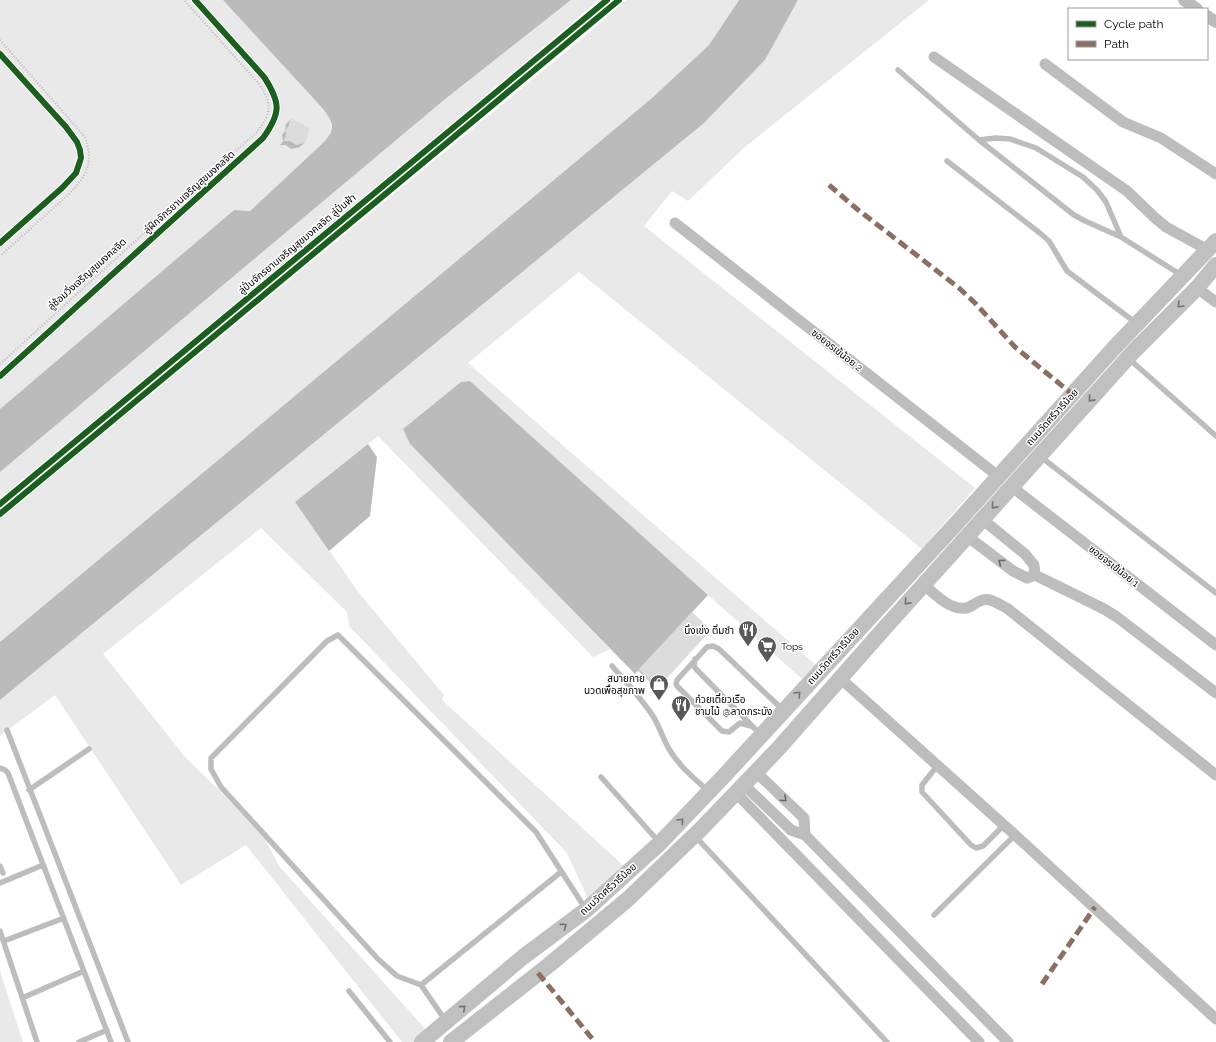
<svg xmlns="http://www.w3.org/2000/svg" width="1216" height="1042" font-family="Raleway,'Noto Sans Thai',sans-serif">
<rect width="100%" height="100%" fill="#fff"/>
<path fill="#e9e9e9" d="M0 0H223L324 110C333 123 336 128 325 141L250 211 234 210 0 409Z
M571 0H599L336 221 0 498V472L444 100Z
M626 0H739L709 45 652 98 0 642V519L585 36Z
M798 0H929L746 146 688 201 672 191 644 226 975 488 922 549 579 272 468 363 816 665 802 679 470 382 410 444 610 649 593 657 378 436 295 502 359 593 444 695 442 700 625 867 588 899 567 853 349 626 347 612 261 528 103 654 185 757 225 796 266 841 279 866 428 1032 415 1042H402L246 845 181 885 55 695 0 736V700L704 123 765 60Z
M0 971 23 1042H0Z"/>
<path fill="#bbb" d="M223 0H571L444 100 0 472V409L234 210 250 211 325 141C336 128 333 123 324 110Z
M739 0H798L765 60 704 123 0 700V642L652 98 709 45Z
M470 381 708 595 635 674 410 444 403 429 461 382Z
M368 444 377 457 370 516 329 551 295 502Z"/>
<path fill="#0003" d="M290 120 304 140V143L300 147 291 149 286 145H280L283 141 282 135 285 131 286 124Z
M692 613 710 630 656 688 638 671Z"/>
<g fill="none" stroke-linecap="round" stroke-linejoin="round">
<path stroke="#bbb" stroke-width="12" d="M1184 0 1197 9
M1207 16 1216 22"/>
</g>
<path fill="#dcdcdc" d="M290 118 310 128 308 131V137L305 141V143L296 145 290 141H283L286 136 285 130 289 126Z
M692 612 711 630 659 687 639 669Z"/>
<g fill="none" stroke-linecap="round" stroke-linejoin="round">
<path stroke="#b8b8b8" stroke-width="2" stroke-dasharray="1 2" stroke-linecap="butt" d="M0 40 85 137C94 163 87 176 68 195L0 256
M0 364 154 224 257 132C271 113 273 104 259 84L184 0"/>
<path stroke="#bdbdbd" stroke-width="5.5" d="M898 70 979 140 1074 215 1085 221 1121 237 1181 275
M979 140 996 138 1010 139 1036 148 1083 177 1097 190 1106 202 1121 237
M947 161 1041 234 1049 241 1067 271 1136 323
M1128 358 1216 436
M1041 457 1216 593
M695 659 694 666 696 669 761 735
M612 666C626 682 641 698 653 716 659 726 663 738 669 749 679 766 694 778 708 791
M751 726 740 723 729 732 722 731 677 686 676 684 677 680 707 647 713 646 719 649 783 710
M7 730 128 1042
M937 766 922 785V792L971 845 976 848 983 846 1004 825
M0 768 5 770 8 773 111 1042
M601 777 659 842
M29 790 89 749
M695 836 887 1042
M0 866 3 873
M0 883 43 865
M934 915 1015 835
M0 931 37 1042
M4 941 64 918
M421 985 561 872
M349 991 390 1042
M22 998 84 971
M445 1020 421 985 397 976 378 959 221 787 211 769V758L327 641 338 635 536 832 585 908
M79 1042 107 1030"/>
<path stroke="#bdbdbd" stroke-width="11" d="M934 57 1127 191 1154 217 1166 227 1208 250
M1045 64 1123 122 1161 138 1216 174
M675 223 998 476
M1197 288 1216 302
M1012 487 1216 645
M982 519 1025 554 1034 565 1035 575
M967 536 1013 571 1027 578 1035 575 1104 609 1117 617 1216 693
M923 584C934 593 950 611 966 608 971 607 975 603 980 601 989 596 1000 605 1008 609L1216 775
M840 678 1015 835 1216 1019
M756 772 804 818 805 835
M744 785 791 830 805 835 1008 1042
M736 793 979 1042"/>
<path stroke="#c0c0c0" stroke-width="16" d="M422 1042 523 957 586 910 660 843 723 777 954 526 1114 348 1216 241
M451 1042 549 965 628 899 702 828 778 749 882 631 1133 352 1197 288 1216 265"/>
<path stroke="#8d6e63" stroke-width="5" stroke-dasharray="10 5" stroke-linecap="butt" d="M829 185 857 209 959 288 976 304 1015 347 1072 394
M538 973 595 1042
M1042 984 1095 907"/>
<g stroke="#fff" stroke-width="8">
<path id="cycleway" d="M0 54 66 127 77 142 80 150 81 158 76 173 62 188 0 243
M0 376 263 138C281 113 281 103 264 77L195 0
M0 504 607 0
M0 514 619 0"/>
</g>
<use href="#cycleway" stroke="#1b5e20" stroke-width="6"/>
</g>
<defs><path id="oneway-chevron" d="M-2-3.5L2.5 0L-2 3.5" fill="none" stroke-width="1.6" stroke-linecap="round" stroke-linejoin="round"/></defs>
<g stroke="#737373">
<use href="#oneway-chevron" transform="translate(1180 305) rotate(134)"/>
<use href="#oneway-chevron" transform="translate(1091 399) rotate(132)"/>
<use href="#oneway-chevron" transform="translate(994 506) rotate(132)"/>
<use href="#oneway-chevron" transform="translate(907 602) rotate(132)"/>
<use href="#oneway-chevron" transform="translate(798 694) rotate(-47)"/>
<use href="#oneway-chevron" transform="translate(681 821) rotate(-47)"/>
<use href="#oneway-chevron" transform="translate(564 926) rotate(-37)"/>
<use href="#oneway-chevron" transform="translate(463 1008) rotate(-40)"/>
</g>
<g stroke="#686868">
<use href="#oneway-chevron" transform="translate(1001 562) rotate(-143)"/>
<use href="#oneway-chevron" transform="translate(784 799) rotate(43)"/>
</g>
<defs>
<g id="restaurant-pin" transform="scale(1)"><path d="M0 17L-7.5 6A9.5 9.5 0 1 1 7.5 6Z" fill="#595959" stroke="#fff"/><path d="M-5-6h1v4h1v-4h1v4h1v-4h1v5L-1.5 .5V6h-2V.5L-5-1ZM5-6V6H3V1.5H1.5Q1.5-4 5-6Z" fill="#fff"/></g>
<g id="supermarket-pin" transform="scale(1)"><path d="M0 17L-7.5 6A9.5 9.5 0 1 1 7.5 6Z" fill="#595959" stroke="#fff"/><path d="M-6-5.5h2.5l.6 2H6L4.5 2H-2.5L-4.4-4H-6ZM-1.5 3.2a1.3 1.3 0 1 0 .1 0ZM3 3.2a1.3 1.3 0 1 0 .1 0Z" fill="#fff"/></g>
<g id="shop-pin" transform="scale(1)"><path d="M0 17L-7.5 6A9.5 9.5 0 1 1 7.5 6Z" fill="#595959" stroke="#fff"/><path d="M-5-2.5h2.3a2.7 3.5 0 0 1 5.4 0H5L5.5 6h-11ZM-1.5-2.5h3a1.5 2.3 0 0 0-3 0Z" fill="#fff"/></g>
</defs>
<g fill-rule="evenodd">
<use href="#restaurant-pin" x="748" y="630"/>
<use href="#supermarket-pin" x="767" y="646"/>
<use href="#shop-pin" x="659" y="684"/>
<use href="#restaurant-pin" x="681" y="705"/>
</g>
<g text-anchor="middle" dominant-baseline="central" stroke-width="3" stroke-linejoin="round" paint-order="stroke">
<g font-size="10" fill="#000" stroke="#fff">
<text transform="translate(189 192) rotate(-42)">ลู่ฝึกจักรยานเจริญสุขมงคลจิต</text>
<text transform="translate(297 244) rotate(-40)">ลู่ปั่นจักรยานเจริญสุขมงคลจิต ลู่ปั่นฟ้า</text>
<text transform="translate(87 274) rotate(-42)">ลู่ซ้อมวิ่งเจริญสุขมงคลจิต</text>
<text transform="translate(837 350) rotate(38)">ซอยจรเข้น้อย 2</text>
<text transform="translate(1052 417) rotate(-48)">ถนนวัดศรีวารีน้อย</text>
<text transform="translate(1114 566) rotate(38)">ซอยจรเข้น้อย 1</text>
<text transform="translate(833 656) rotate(-48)">ถนนวัดศรีวารีน้อย</text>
<text transform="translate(608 889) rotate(-42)">ถนนวัดศรีวารีน้อย</text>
</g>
<g font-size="10" fill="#000" stroke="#fff" text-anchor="end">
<text x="734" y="630">นึ่งเข่ง ติ่มซำ</text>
<text x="781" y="646" text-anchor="start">Tops</text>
<text x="645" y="678">สบายกาย<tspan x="645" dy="12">นวดเพื่อสุขภาพ</tspan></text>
<text x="695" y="699" text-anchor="start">ก๋วยเตี๋ยวเรือ<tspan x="695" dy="12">ชามไม้ @ลาดกระบัง</tspan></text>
</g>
</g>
<rect x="1068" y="8" width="140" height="52" fill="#ffffff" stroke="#999999"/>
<rect x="1076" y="21" width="20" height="6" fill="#1b5e20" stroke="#999999"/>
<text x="1104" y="28" font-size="12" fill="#000000">Cycle path</text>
<rect x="1076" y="41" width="20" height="6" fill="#8d6e63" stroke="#999999"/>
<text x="1104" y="48" font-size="12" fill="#000000">Path</text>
</svg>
